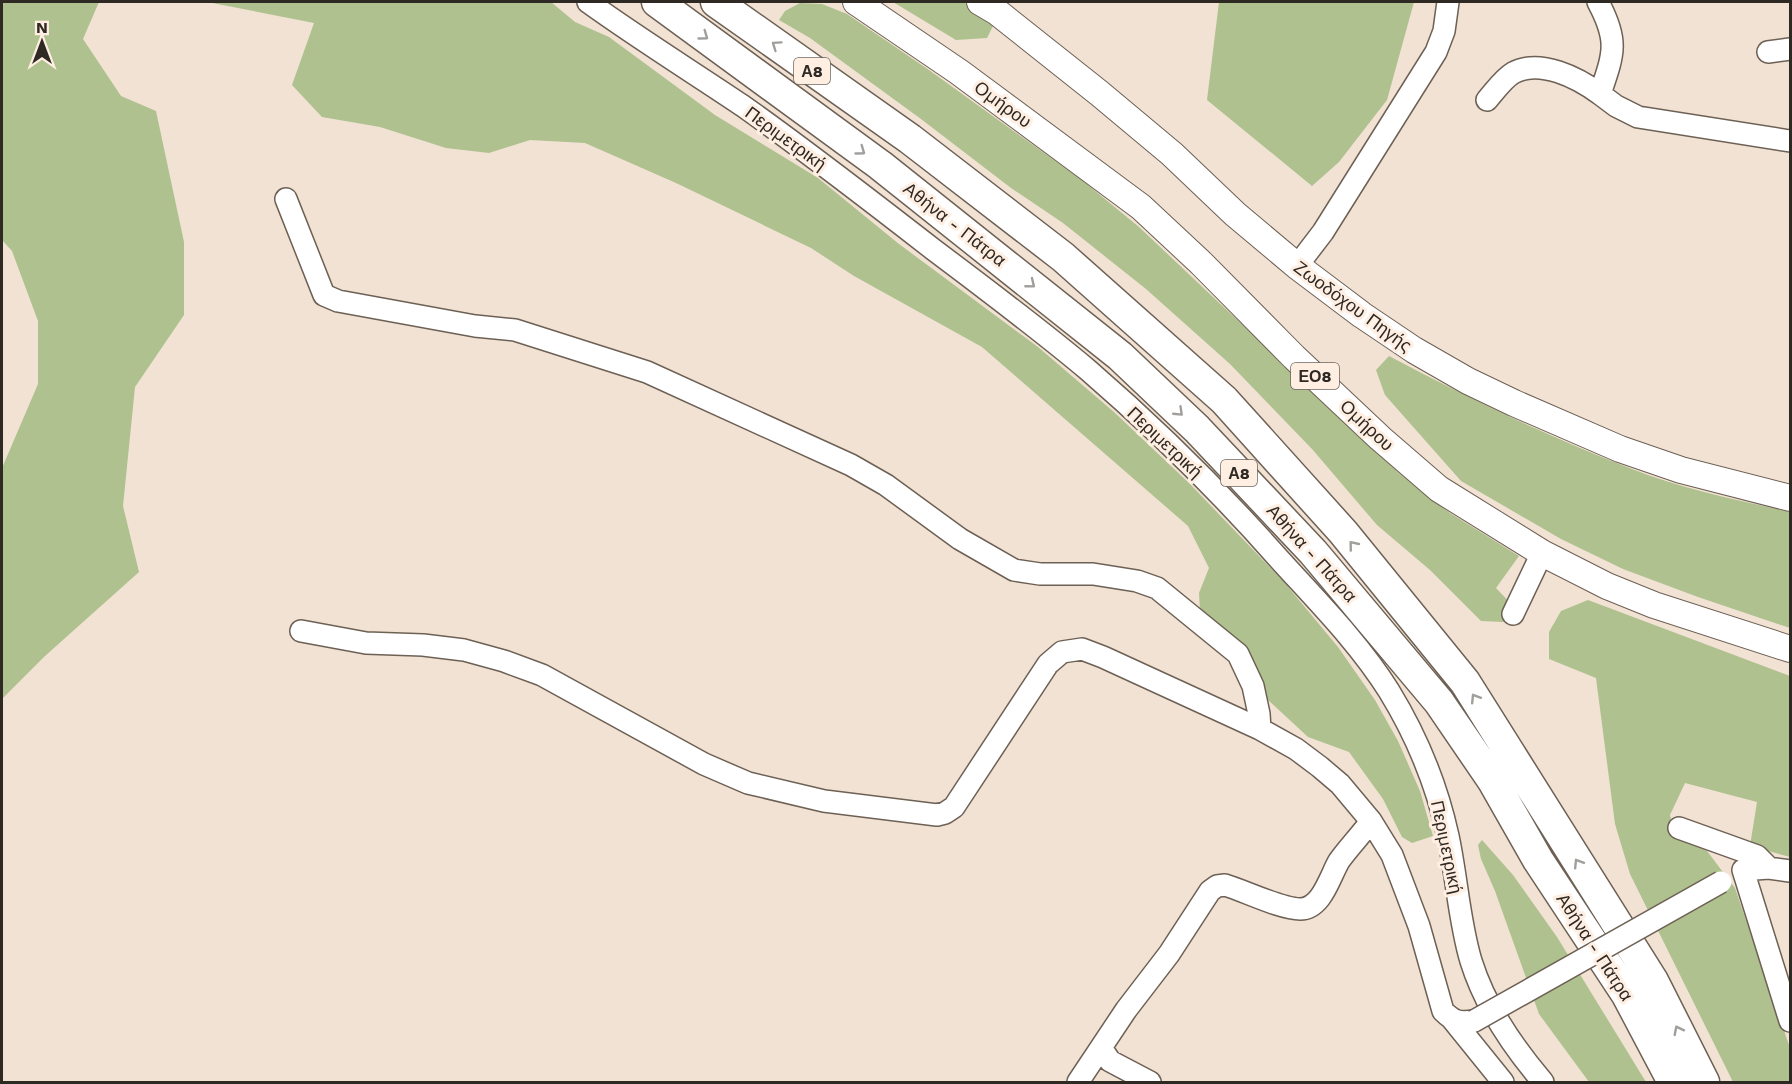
<svg xmlns="http://www.w3.org/2000/svg" width="1792" height="1084" font-family="'Work Sans',sans-serif">
<rect width="100%" height="100%" fill="#f1e2d4"/>
<path fill="#afc18e" d="M2 2H99L83 39 121 96 156 111 184 242V315L135 387 123 506 139 572 45 656 2 699V468L38 384V321L12 251 2 240Z
M207 2H551L575 22 609 37 715 115 818 178 899 244 1038 347 1114 412 1190 484 1284 582 1338 647 1375 700 1398 741 1420 791 1433 836 1412 843 1402 837 1383 799 1349 752 1308 737 1267 699 1251 664 1200 611 1199 593 1209 568 1188 526 982 347 854 276 811 248 676 183 585 143 530 140 489 153 446 148 380 127 322 117 292 85 314 23Z
M893 2H964L993 26 987 38 956 40Z
M1219 2H1414L1387 100 1339 162 1312 186 1207 100Z
M800 3 822 4 847 14 929 70 1083 181 1139 227 1399 473 1450 513 1519 556 1496 588 1516 609 1504 622 1481 621 1430 570 1377 525 1312 449 1230 364 1146 289 1063 223 1011 188 921 119 810 38 779 20 785 11Z
M1389 356C1468 398 1549 437 1632 469 1683 489 1737 500 1790 512V628L1698 597 1623 569 1561 539 1461 481 1385 395 1376 370Z
M1588 600 1790 676V857L1750 846 1757 802 1685 783 1670 815 1674 832 1707 851 1735 888 1790 1048V1082H1733L1630 874 1615 824 1596 678 1549 659V632L1561 611Z
M1482 840 1513 875 1557 937 1646 1082H1589L1539 1014 1495 891 1481 859 1478 845Z"/>
<g fill="none" stroke-linecap="round" stroke-linejoin="round">
<g stroke="#6d6054" stroke-width="24">
<path id="minor" d="M588 2C638 38 691 71 743 106 808 152 871 201 934 250 986 289 1038 328 1088 370 1155 428 1220 492 1279 559 1317 601 1359 643 1389 691 1416 735 1437 786 1448 836 1457 878 1459 921 1471 961 1485 1006 1513 1047 1543 1082
M1598 2C1619 41 1614 53 1600 94L1616 106 1638 117 1790 141
M1768 52 1790 49
M1487 100C1495 91 1503 79 1513 73 1540 58 1578 78 1600 94
M286 199 324 295 338 301 475 326 515 330 647 372 851 465 886 485 960 539 1014 570 1040 574H1093L1137 581 1157 588 1238 654 1253 686 1259 714 1260 729
M1297 266 1323 232 1436 52 1444 31 1448 2
M1513 614 1542 553
M301 631 366 643 423 645 464 650 504 661 542 675 704 764 748 783 824 801 937 815 945 813 954 807 1048 664 1062 652 1082 649 1103 657 1260 729 1296 749 1320 767 1340 784 1371 821 1392 855 1419 926 1443 1011C1454 1022 1459 1023 1474 1021
M1679 828 1757 856 1769 868
M1755 869 1769 868 1790 871
M1743 870 1790 1021
M1452 1019 1503 1082
M1102 1049 1110 1061 1150 1082
M1078 1082 1126 1010 1169 954 1210 891 1217 886 1225 885C1245 891 1281 909 1300 909 1322 909 1330 876 1339 861 1349 847 1361 835 1371 821"/>
</g>
<g stroke="#6d6054" stroke-width="28">
<path id="major" d="M856 2 959 72 1141 207 1201 263 1294 357 1380 438 1439 489 1542 553 1607 586 1654 605 1790 649
M980 2 997 12 1099 93 1172 154 1235 214 1297 266 1362 315 1414 350 1468 381 1514 403 1620 449 1681 470 1790 498"/>
</g>
<g stroke="#6d6054" stroke-width="33">
<path id="highway" d="M657 2 880 165 1120 356 1197 429 1313 552 1439 702 1493 781 1538 860 1627 995 1673 1082
M716 2 910 139 1063 257 1224 400 1343 532 1465 682 1653 981 1704 1082"/>
</g>
<use href="#minor" stroke="#fff" stroke-width="21"/>
<use href="#major" stroke="#fff" stroke-width="26"/>
<use href="#highway" stroke="#fff" stroke-width="30"/>
<g stroke="#6d6054" stroke-width="24" stroke-linecap="butt">
<path id="minor-bridge" d="M1474 1021 1721 882"/>
</g>
<use href="#minor-bridge" stroke="#fff" stroke-width="21"/>
</g>
<defs><path id="oneway-chevron" d="M-2-3.5L2.5 0L-2 3.5" fill="none" stroke-width="1.6" stroke-linecap="round" stroke-linejoin="round" transform="scale(1.5)"/></defs>
<g stroke="#a19f9c">
<use href="#oneway-chevron" transform="translate(704 36) rotate(36)"/>
<use href="#oneway-chevron" transform="translate(776 45) rotate(-145)"/>
<use href="#oneway-chevron" transform="translate(861 151) rotate(36)"/>
<use href="#oneway-chevron" transform="translate(1031 284) rotate(39)"/>
<use href="#oneway-chevron" transform="translate(1179 412) rotate(44)"/>
<use href="#oneway-chevron" transform="translate(1353 545) rotate(-129)"/>
<use href="#oneway-chevron" transform="translate(1475 698) rotate(-122)"/>
<use href="#oneway-chevron" transform="translate(1578 863) rotate(-122)"/>
<use href="#oneway-chevron" transform="translate(1678 1030) rotate(-117)"/>
</g>
<g text-anchor="middle" dominant-baseline="central" stroke-width="6" stroke-linejoin="round" paint-order="stroke">
<g fill="#ffefe2" stroke="#6d645d" stroke-width="1.5">
<rect x="794" y="58" width="36" height="26" rx="4.5"/>
<rect x="1291" y="363" width="48" height="26" rx="4.5"/>
<rect x="1221" y="460" width="36" height="26" rx="4.5"/>
</g>
<g font-size="16" font-weight="bold" fill="#2f2924">
<text x="812" y="71">Α8</text>
<text x="1315" y="376">ΕΟ8</text>
<text x="1239" y="473">Α8</text>
</g>
<g font-size="18" fill="#2f2924" stroke="#ffefe2">
<text transform="translate(1003 104) rotate(36)">Ομήρου</text>
<text transform="translate(786 138) rotate(36)">Περιμετρική</text>
<text transform="translate(955 224) rotate(38)">Αθήνα - Πάτρα</text>
<text transform="translate(1353 306) rotate(36)">Ζωοδόχου Πηγής</text>
<text transform="translate(1367 425) rotate(43)">Ομήρου</text>
<text transform="translate(1165 442) rotate(43)">Περιμετρική</text>
<text transform="translate(1312 553) rotate(48)">Αθήνα - Πάτρα</text>
<text transform="translate(1447 847) rotate(78)">Περιμετρική</text>
<text transform="translate(1595 947) rotate(57)">Αθήνα - Πάτρα</text>
</g>
</g>
<rect width="1792" height="1084" fill="none" stroke="#2f2924" stroke-width="6"/>
<g transform="translate(42 42)" stroke="#ffefe2" stroke-width="4.5" paint-order="stroke">
<path d="M0-4.5L10 22L0 15L-10 22Z" fill="#2f2924"/>
<text y="-9" font-size="16" font-weight="bold" text-anchor="middle" fill="#2f2924">N</text>
</g>
</svg>
